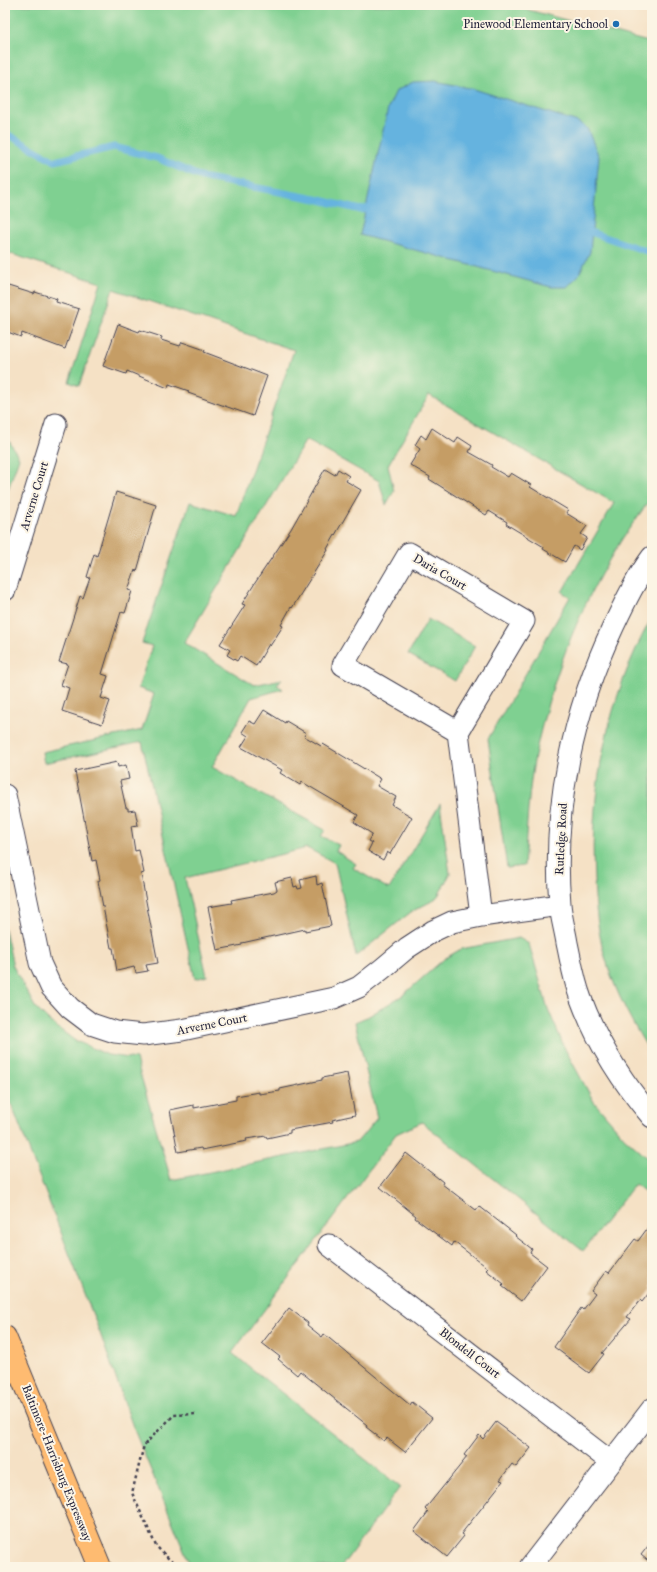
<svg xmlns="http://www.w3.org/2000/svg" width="657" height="1572" font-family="'IM FELL Great Primer',serif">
<rect width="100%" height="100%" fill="#fcf5e5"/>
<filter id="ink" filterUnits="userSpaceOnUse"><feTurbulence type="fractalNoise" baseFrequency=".025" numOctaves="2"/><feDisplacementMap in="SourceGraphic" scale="8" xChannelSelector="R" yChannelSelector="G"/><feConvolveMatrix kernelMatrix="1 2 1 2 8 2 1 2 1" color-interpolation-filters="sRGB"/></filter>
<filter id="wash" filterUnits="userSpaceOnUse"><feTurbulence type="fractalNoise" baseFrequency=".012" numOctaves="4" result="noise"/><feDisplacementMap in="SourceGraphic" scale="16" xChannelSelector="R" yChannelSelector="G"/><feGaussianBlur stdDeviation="0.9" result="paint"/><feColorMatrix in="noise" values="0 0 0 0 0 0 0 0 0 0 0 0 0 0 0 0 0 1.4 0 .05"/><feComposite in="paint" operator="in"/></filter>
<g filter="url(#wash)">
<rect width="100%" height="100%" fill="#f5e1c5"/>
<path fill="#7fd091" stroke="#507966" d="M5 5H510L652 43V497C639 515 625 533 614 552 577 612 551 682 536 751 528 788 527 828 524 866L507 868 488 739 570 597 562 592 614 503 429 395 388 465 394 491 386 505 379 481 306 440 184 643 254 685 282 679 277 685 283 689 251 698 212 767 325 830 321 836 339 845 336 851 356 864 353 868 389 889 440 804 450 874 438 896 434 900 411 912 356 956 335 863 307 848 185 878 207 976 195 979 142 742 44 763 42 752 142 730 154 694 138 688 152 646 142 643 190 502 236 516 294 350 113 289 79 386 69 382 101 283 5 252Z
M5 438 8 439 19 458 5 498Z
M652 617V1055C633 1025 616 994 606 960 598 934 595 906 594 879 589 789 608 696 652 617Z
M428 619 475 646 455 681 408 654Z
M5 929 13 966 35 1007 49 1021 74 1040 108 1055 136 1059 171 1180 357 1142 377 1118 355 1022 369 1016 403 995 444 959 461 949 519 938 529 944 548 1009 566 1051 594 1102 624 1137 652 1162V1197L635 1184 583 1251 422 1122 396 1134 232 1353 400 1487 341 1567H191L133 1427 100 1333 5 1088Z"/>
<path fill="#65b3df" stroke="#446a8d" d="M435 81 474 89 578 122 587 128 599 157 590 252 578 276 567 287H551L360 235 388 108 396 91 413 82Z"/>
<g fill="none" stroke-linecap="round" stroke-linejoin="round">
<path stroke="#65b3df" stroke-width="7" d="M5 133 55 161 114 147 157 158 201 177 316 199 361 210 374 207
M584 230 652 253"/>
</g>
<g id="blocks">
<path fill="#c59d65" d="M5 285 34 294 35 292 57 299 56 302 79 309 65 349 22 333 21 337 5 331Z
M118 324 139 332 140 330 162 337 161 340 180 346 182 342 205 350 204 352 267 376 253 416 188 393 189 391 169 384 168 388 127 371 126 374 103 366Z
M432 428 455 443 458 437 472 446 469 452 492 465 491 467 508 477 511 473 531 485 530 487 568 510 566 513 587 526 581 534 587 538 580 550 574 546 565 562 543 549 544 547 506 524 507 522 489 511 486 515 429 479 430 477 410 465 420 449 415 445 421 435 426 439Z
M325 469 335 475 338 469 349 476 346 481 361 490 327 549 328 550 292 608 291 607 281 625 283 626 270 646 269 644 256 666 240 656 237 661 227 655 230 650 220 644 245 605 242 604 255 583 291 529Z
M116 492 156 505 137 571 135 570 128 590 132 591 125 613 121 612 102 674 108 676 101 698 110 701 102 724 62 711 69 688 61 685 68 664 59 662 80 596 83 598 90 578 87 577 94 554 97 556Z
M264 710 285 723 286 721 306 733 304 736 321 746 323 744 381 779 377 786 396 797 392 805 412 817 390 854 387 852 383 860 368 851 372 843 368 841 372 834 354 822 358 815 302 782 300 785 280 773 282 770 241 747 248 736 242 732 249 721 255 724Z
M117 762 118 767 126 765 129 779 120 781 126 808H128V811L135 810 138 825 131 826 135 851 139 850 144 873 141 874 145 896 158 963 146 965 148 971 136 973 134 967 117 971 113 948H111L98 881 100 880 96 860 92 861 75 771Z
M316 876 317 885 322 883 331 926 305 931V929L242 943V945L217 950 208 907 232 903 231 900 274 892 277 890 275 882 292 878 294 887 297 886 298 889 302 888 300 880Z
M347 1073 355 1115 332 1120 333 1122 290 1130V1133L267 1138 266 1136 246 1139 247 1141 202 1150 201 1148 178 1152 170 1110 194 1105V1108L236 1100V1096L259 1092V1094L280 1091V1089L322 1080V1078Z
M406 1153 443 1182 442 1184 476 1210 479 1206 516 1235 515 1236 532 1249 530 1253 547 1266 521 1301 502 1286 504 1284 486 1270 488 1268 454 1242 452 1246 415 1218 416 1216 380 1187Z
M652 1222V1289L642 1302 640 1300 627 1317 631 1319 602 1353 604 1354 589 1373 554 1347 581 1308 583 1310 595 1294 591 1291 606 1271 609 1273 635 1239 638 1241Z
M289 1308 308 1323 307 1325 322 1337 324 1334 410 1405 412 1402 432 1418 405 1452 387 1438 384 1441 366 1427 367 1425 300 1371 297 1375 278 1359 280 1357 262 1343Z
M496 1422 531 1448 516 1467 512 1464 500 1480 503 1481 461 1534 464 1536 447 1557 414 1531 428 1512 425 1509 467 1457 464 1455 479 1435 483 1439Z
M652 1541V1564L641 1555Z"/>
</g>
</g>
<g filter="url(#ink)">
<use href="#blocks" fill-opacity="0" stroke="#423f50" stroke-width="1"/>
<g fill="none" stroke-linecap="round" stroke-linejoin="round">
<g stroke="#423f50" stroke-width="23">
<path id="street" d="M652 557C637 577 625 602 614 625 573 711 552 809 560 904 561 917 565 930 567 943 571 961 574 981 581 999 597 1042 622 1082 652 1117
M5 590 56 424
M458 732 524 621 409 553 343 665 458 732 481 916
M5 795 40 963 51 987 70 1008 91 1024 115 1032 143 1035 182 1030 334 998 359 987 382 969 407 948 433 931 452 922 481 916 560 905
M329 1245 611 1462
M530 1567 652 1409"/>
</g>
<g stroke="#423f50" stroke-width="24">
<path id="highway" d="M5 1337 100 1567"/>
</g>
<path stroke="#423f50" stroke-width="2.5" stroke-dasharray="3 3" stroke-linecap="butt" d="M177 1567 156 1546 132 1493 144 1445 174 1415 195 1414"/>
<use href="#street" stroke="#fff" stroke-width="21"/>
<use href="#highway" stroke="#febb71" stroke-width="22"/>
</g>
</g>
<circle fill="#1f6fb2" stroke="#fcf5e5" stroke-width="1.5" cx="616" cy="24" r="4"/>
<g text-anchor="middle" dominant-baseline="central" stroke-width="4" stroke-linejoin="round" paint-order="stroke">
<g font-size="12" fill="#22223b" stroke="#fcf5e5" text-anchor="end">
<text x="608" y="24">Pinewood Elementary School</text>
</g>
<g font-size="12" fill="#22223b" stroke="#fcf5e5">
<text transform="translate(34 496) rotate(-73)">Arverne Court</text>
<text transform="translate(440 572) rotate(30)">Daria Court</text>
<text transform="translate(561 839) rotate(-87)">Rutledge Road</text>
<text transform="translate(212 1024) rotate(-11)">Arverne Court</text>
<text transform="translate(470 1353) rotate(38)">Blondell Court</text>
<text transform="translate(57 1463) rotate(68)">Baltimore-Harrisburg Expressway</text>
</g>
</g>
<rect width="657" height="1572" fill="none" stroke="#fcf5e5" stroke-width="20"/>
</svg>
